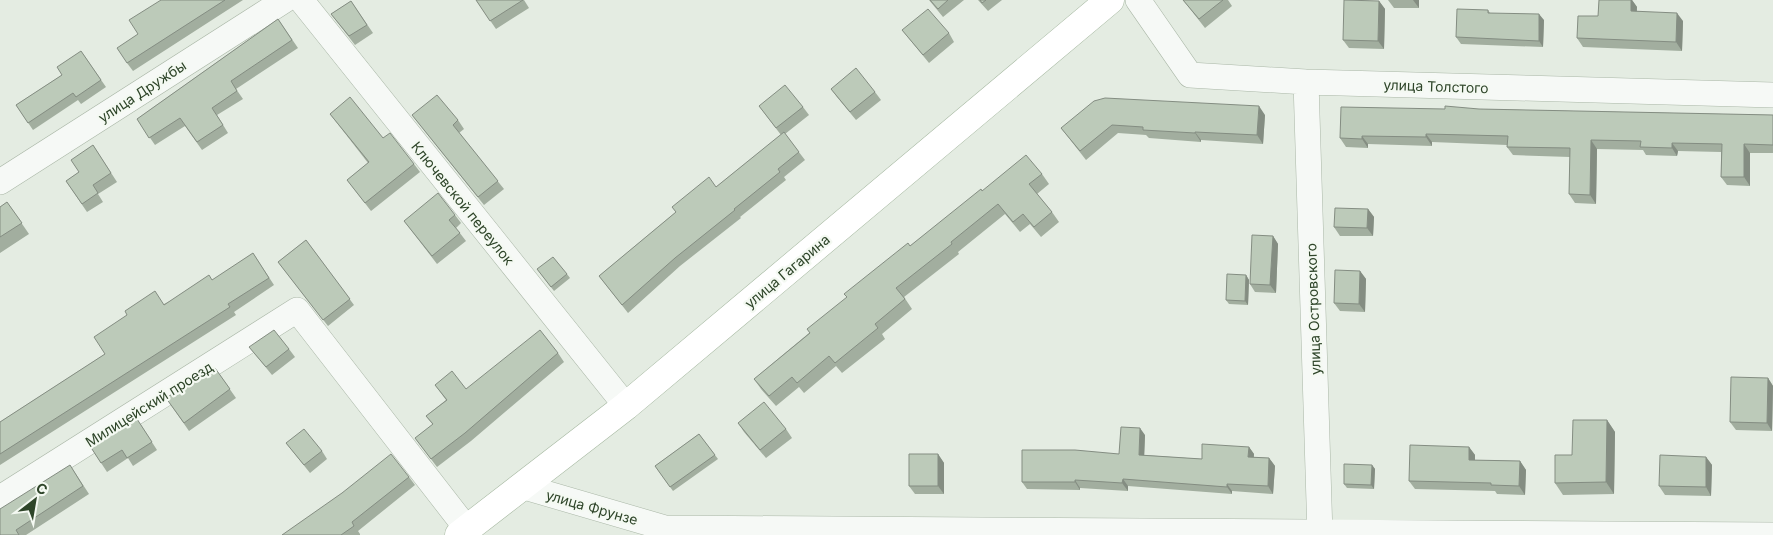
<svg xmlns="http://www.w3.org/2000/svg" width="1773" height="535" font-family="Inter,sans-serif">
<rect width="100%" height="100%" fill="#e4ece2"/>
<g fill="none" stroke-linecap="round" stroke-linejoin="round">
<g stroke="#aab7a7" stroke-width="26">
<path id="minor" d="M301 0 626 406
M1138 0 1190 75 1306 82 1773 95
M1306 82 1320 535
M0 182 285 0
M521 486 665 528 1773 535
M0 498 297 310 467 529"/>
</g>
<g stroke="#a6b8a1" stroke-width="29">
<path id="major" d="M459 535 626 406 1110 0"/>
</g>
<use href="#minor" stroke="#f6f9f6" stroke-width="25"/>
<use href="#major" stroke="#fff" stroke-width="28"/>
</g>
<path fill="#a2ae9f" d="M161 0H243L133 71 127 63 138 34Z
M476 0H524L529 8 496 29Z
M929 0H964L943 17Z
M978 0H1002L988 11Z
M1183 0H1228L1232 6 1205 28Z
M1388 0H1419V8H1394Z
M1599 0H1632L1637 7V11L1683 21 1682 51 1583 47 1577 38 1598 16Z
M351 1 373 33 355 45 331 14Z
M1379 1 1385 9 1384 49 1349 48 1343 40Z
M1488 10 1490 13 1544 20 1543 47 1461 44 1456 37Z
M278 19 298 48 236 89 243 99 217 115 228 133 202 150 185 126 155 145 137 119Z
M902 30 949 33 954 42 929 63Z
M81 51 106 87 81 104 78 100 33 130 16 105 62 75Z
M831 89 875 92 881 100 856 120 837 97Z
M759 106 803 107 809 115 785 134 805 160 784 177 786 180 740 217 741 218 680 266 628 313 599 276 676 212 672 207 716 187 781 135Z
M1445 109H1479L1773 115V153H1750V186L1727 185 1721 177V152L1678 151 1677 156 1646 155 1643 150 1597 149 1596 204 1575 203 1569 194 1570 157 1513 155 1507 147V145L1432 142V146L1368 144V148L1346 147 1340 138Z
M330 114 383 138 414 164 420 172 371 211 347 180 368 163Z
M412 115 458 120 464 129 459 133 504 189 484 205Z
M1265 115 1263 144 1201 140V142L1149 138 1146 135 1118 133 1086 160 1061 128Z
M93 145 117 182 98 194 103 202 87 212 66 181 79 172Z
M1042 174 1049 184 1037 194 1052 212 1059 222 1041 237 1030 224 1020 232 1005 214 958 252 959 254 904 297 912 309 882 334 885 339 842 373 836 366 804 393 799 387 776 406 761 389 754 379 809 333 910 246 982 191Z
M7 202 29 234 0 253V207Z
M1368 209 1374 217 1373 236H1340L1334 227Z
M455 215 461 223 456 228 466 241 437 264 404 221Z
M1273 236 1278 244 1276 293 1255 292 1250 284Z
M306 240 354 305 328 326 278 262Z
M253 253 274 285 234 312 236 315 0 465V422L105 354 164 304 213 280Z
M537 269 567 274 570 278 554 291Z
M1360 271 1366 279 1365 312 1340 311 1334 303Z
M1246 275 1249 280 1248 305 1229 304 1226 300Z
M249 347 289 349 295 357 272 375Z
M558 353 564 362 471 441 437 467 415 438 433 425 426 416 446 400 435 385 466 389Z
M215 368 236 398 189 431 166 398 191 385Z
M1768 378 1773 386 1772 431 1736 430 1730 422Z
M137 419 157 450 133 466 128 458 107 472 90 446Z
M1607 420 1615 432 1614 494 1563 495 1555 483Z
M738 423 786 429 792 438 766 458 744 432Z
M699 434 718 459 673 491 655 466Z
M1145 435 1144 455 1202 459 1249 447 1254 454V457L1269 458 1275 466 1273 494 1232 491V494L1128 486V491L1080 488V490L1027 489 1022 482 1119 454Z
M286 443 322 451 327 459 310 473Z
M1469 447 1475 455V460L1520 461 1526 470 1525 495 1497 494 1495 491 1415 489 1409 481Z
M938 454 944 463V494H915L909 486Z
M1706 457 1712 465 1711 496 1665 495 1659 486Z
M70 465 89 494 26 535H0Z
M1372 465 1375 469 1374 489 1347 488 1344 484Z
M409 477 415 485 358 531 360 534V535H282Z"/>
<path fill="#848d82" d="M1413 0H1419V8Z
M1631 0H1632L1637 7 1636 19 1631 11Z
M1379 1 1385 9 1384 49 1378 41Z
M1677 13 1683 21 1682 51 1676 42Z
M1539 14 1544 20 1543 47 1539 41Z
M1259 106 1265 115 1263 144 1257 135Z
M1195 132 1201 140V142L1195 133Z
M1426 134 1432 142V146L1426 137Z
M1362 136 1368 144V148L1362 139Z
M1591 140 1597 149 1596 204 1590 195Z
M1672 143 1678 151 1677 156 1672 148Z
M1744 144 1750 153V186L1744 177Z
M1368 209 1374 217 1373 236 1367 228Z
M1273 236 1278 244 1276 293 1270 285Z
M1360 271 1366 279 1365 312 1359 304Z
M1246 275 1249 280 1248 305 1245 301Z
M1768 378 1773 386 1772 431 1767 423Z
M1607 420 1615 432 1614 494 1606 482Z
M1140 428 1145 435 1144 462 1139 455Z
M1249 447 1254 454 1253 464 1248 457Z
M1469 447 1475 455V468L1469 460Z
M938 454 944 463V494L938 486Z
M1706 457 1712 465 1711 496 1706 487Z
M1269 458 1275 466 1273 494 1268 486Z
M1520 461 1526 470 1525 495 1519 486Z
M1372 465 1375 469 1374 489 1371 485Z
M1123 479 1128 486V491L1122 483Z
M1075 480 1080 488V490L1075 482Z
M1227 484 1232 491V494L1227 487Z"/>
<path fill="#bccab9" stroke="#848d82" d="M161 0H225L127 63 117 48 138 34 129 20Z
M476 0H523L490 21Z
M930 0H948L938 9Z
M980 0H986L982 3Z
M1183 0H1223L1199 19Z
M1344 0 1379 1 1378 41 1343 40Z
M1599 0H1631V11L1677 13 1676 42 1577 38 1578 16H1598Z
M351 1 367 25 349 36 331 14Z
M928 9 949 33 923 55 902 30Z
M1457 9 1488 10V13L1539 14V41L1456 37Z
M278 19 292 40 231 81 237 91 212 108 223 125 197 142 180 118 149 138 137 119Z
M81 51 101 80 76 97 73 93 28 123 16 105 62 75 57 67Z
M856 68 875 92 850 112 831 89Z
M785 85 803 107 776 128 759 106Z
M437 95 458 120 453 125 498 181 478 197 412 115Z
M350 97 383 138 390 133 414 164 365 203 347 180 369 162 330 114Z
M1105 98 1259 106 1257 135 1195 132V133L1143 130V127L1112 125 1080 151 1061 128 1094 101Z
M1445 106 1479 109 1773 115V145L1744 144V177H1721L1722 144 1672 143V148L1640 147 1641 141 1591 140 1590 195 1569 194 1570 148 1507 147 1508 136 1426 134V137L1362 136V139L1340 138 1341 107 1445 109Z
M784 132 799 152 778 169 780 172 734 209 735 210 675 258 622 305 599 276 676 212 672 207 709 177 716 187Z
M93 145 111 173 93 185 98 193 82 204 66 181 79 172 71 160Z
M1026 155 1042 174 1029 184 1052 212 1034 227 1023 214 1013 222 998 204 951 242 952 244 896 288 905 299 875 324 878 328 835 363 829 356 797 383 792 377 769 396 754 379 810 333 807 329 847 297 844 294 908 243 910 246 981 189 982 191Z
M438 193 455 215 449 220 460 233 432 256 404 221Z
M7 202 22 223 0 237V207Z
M1335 208 1368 209 1367 228 1334 227Z
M1252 235 1273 236 1270 285 1250 284Z
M306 240 350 299 323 320 278 262Z
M253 253 269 278 228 304 230 307 0 454V422L105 354 94 337 127 315 125 311 155 291 164 305 209 275 212 280Z
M553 257 567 274 551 287 537 269Z
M1335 270 1360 271 1359 304 1334 303Z
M1227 274 1246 275 1245 301 1226 300Z
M274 330 289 349 266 367 249 347Z
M540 330 558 353 465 433 431 459 415 438 433 424 426 416 447 400 435 385 452 371 466 389Z
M215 368 230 389 184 423 166 398 189 383 191 385Z
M1731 377 1768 378 1767 423 1730 422Z
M764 402 786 429 760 450 738 423Z
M137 419 152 442 127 458 122 450 101 463 90 446Z
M1573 420H1607L1606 482 1555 483V455H1572Z
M1121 427 1140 428 1139 455 1202 459V444L1249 447 1248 457 1269 458 1268 486 1227 484V487L1123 479 1122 483 1075 480V482H1022V450H1075L1119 454Z
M304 429 322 451 304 465 286 443Z
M699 434 715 455 670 487 655 466Z
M1410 445 1469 447V460L1520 461 1519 486 1491 485V483L1409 481Z
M391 454 409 477 352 522 354 526 341 535H282L342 493Z
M909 454H938V486H909Z
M1660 455 1706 457V487L1659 486Z
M1344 464 1372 465 1371 485 1344 484Z
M70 465 83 486 16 530 19 535H0V509Z"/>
<g text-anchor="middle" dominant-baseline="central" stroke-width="4.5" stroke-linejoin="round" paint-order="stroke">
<g font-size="14" fill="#2e4529" stroke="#f4f9f2">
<text transform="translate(1436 86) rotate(2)">улица Толстого</text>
<text transform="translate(142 91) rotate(-33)">улица Дружбы</text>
<text transform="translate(463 203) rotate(51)">Ключевской переулок</text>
<text transform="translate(787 271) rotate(-40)">улица Гагарина</text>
<text transform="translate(1313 309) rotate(-92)">улица Островского</text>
<text transform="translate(149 404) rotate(-32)">Милицейский проезд</text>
<text transform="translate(592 507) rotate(16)">улица Фрунзе</text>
</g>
</g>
<g transform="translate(35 500) rotate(31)" stroke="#f4f9f2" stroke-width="4" paint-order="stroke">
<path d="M0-4L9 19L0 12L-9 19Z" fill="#2e4529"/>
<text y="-8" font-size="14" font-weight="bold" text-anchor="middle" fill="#2e4529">С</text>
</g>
</svg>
